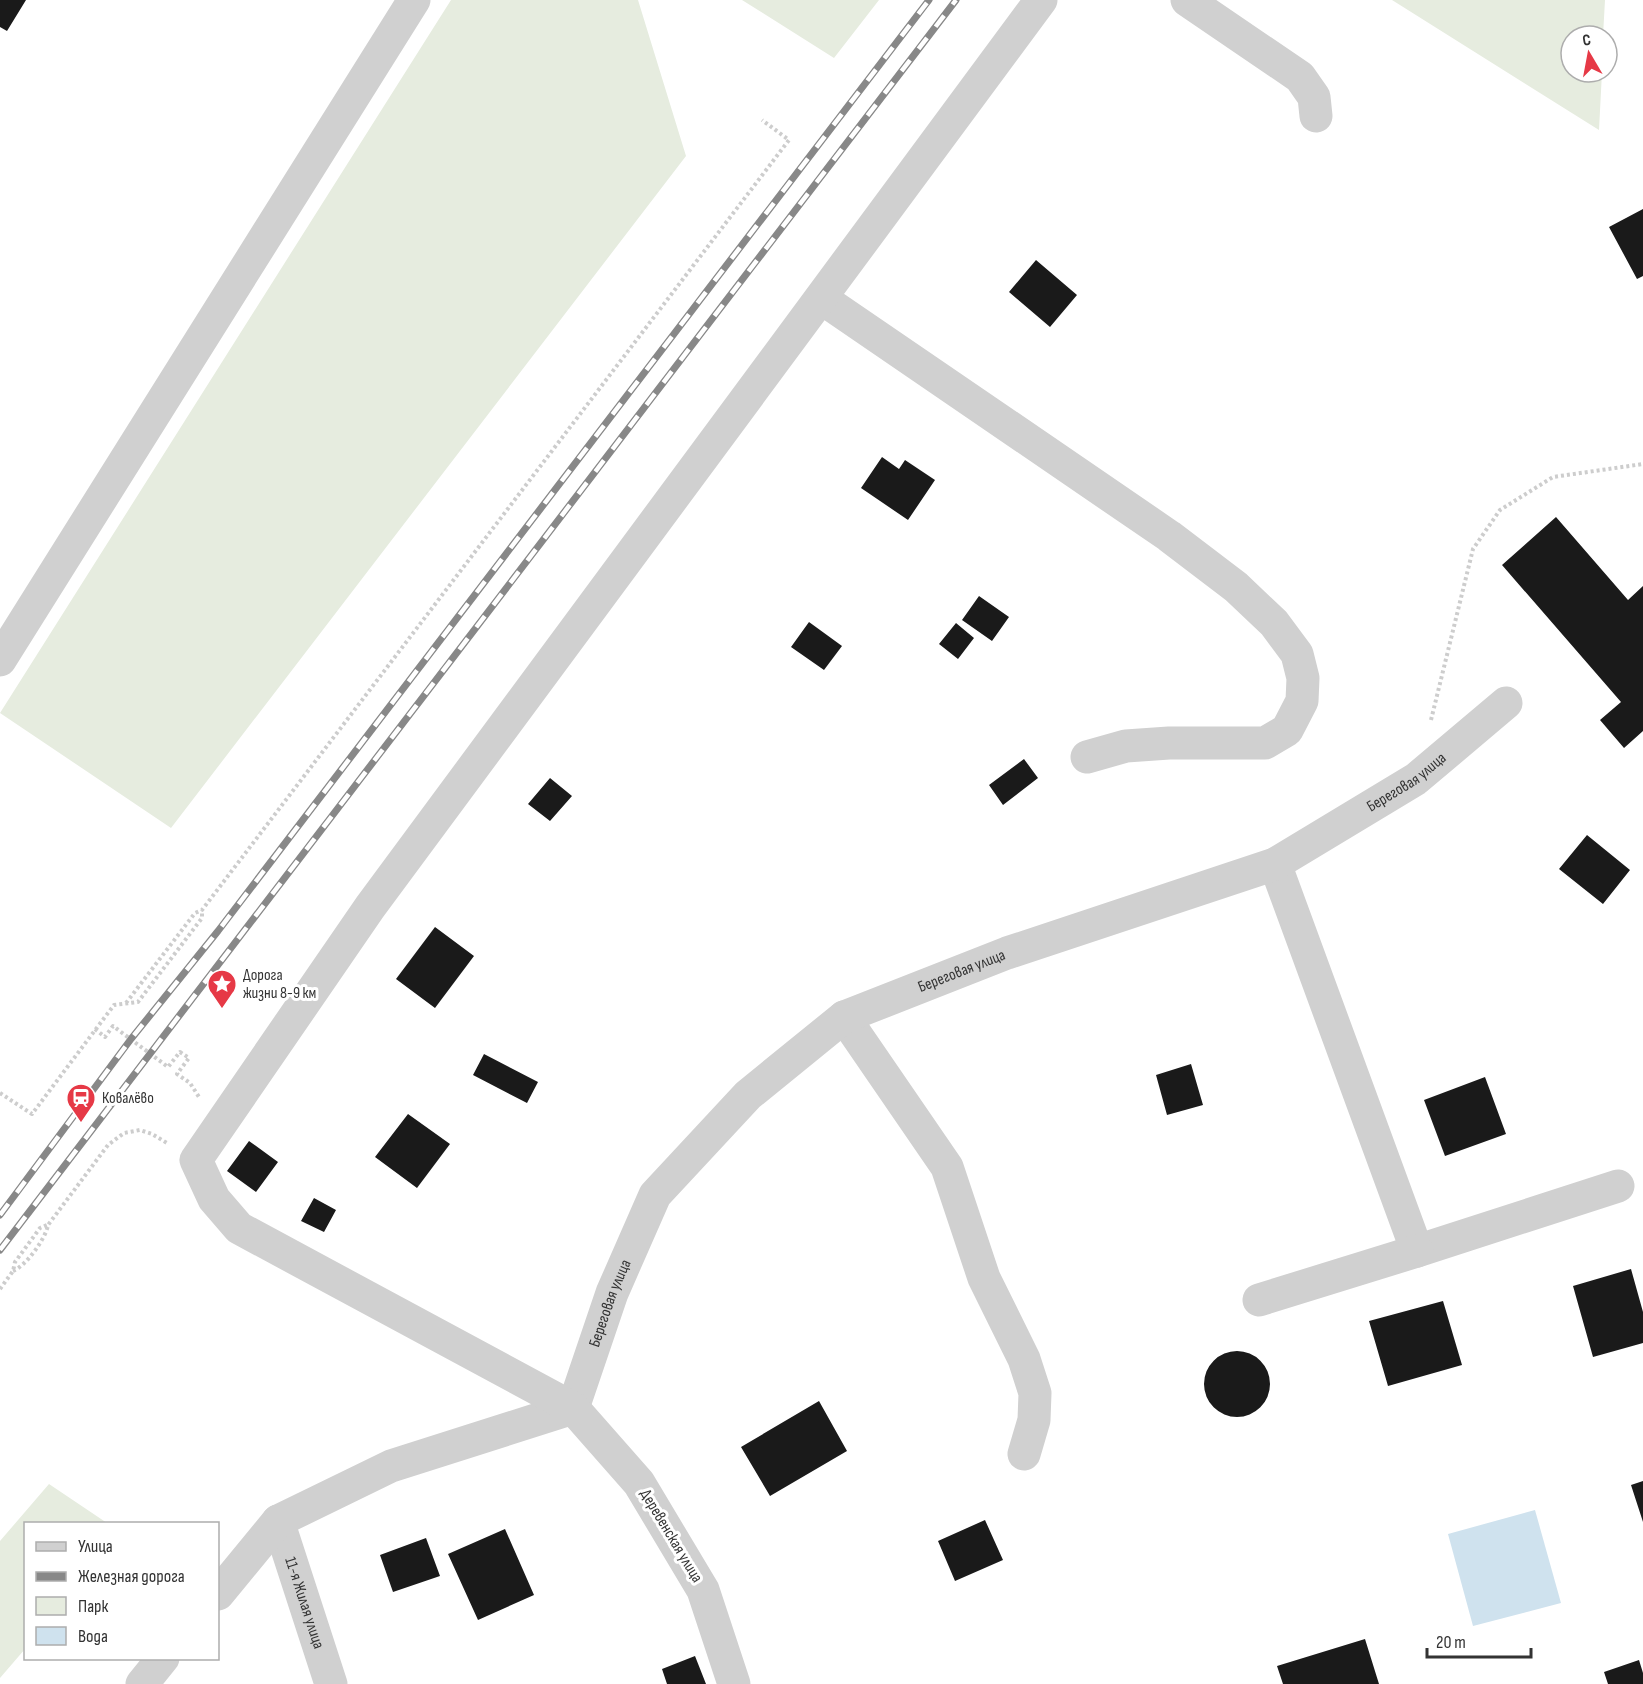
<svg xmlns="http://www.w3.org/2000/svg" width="1643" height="1684" font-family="'Sofia Sans Condensed',sans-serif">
<rect width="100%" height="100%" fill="#fff"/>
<path fill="#e6ecdf" d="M451 0H638L686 156 171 828 0 713Z
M742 0H879L834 58Z
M1392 0H1605L1603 36H1571V72H1602L1599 130Z
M49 1484 107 1523 26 1524 25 1649 0 1678V1541Z"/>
<path fill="#cfe2ee" d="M1535 1510 1561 1603 1473 1626 1448 1534Z"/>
<path fill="#1a1a1a" d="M0 0H26L7 31 0 27Z
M1643 209V276L1637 279 1609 227Z
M1036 260 1077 295 1050 327 1009 292Z
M882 457 899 469 905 460 935 480 908 520 861 488Z
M1556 517 1628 600 1643 586V731L1624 748 1600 720 1621 702 1502 565Z
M979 596 1009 617 992 641 962 620Z
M809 622 842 646 824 670 791 647Z
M956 623 974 638 958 659 939 644Z
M1024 759 1038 778 1003 805 989 785Z
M550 778 572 796 550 821 528 804Z
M1587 835 1630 870 1603 904 1559 869Z
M435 927 474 956 435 1008 396 979Z
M484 1054 538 1082 527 1103 473 1075Z
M1191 1064 1203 1105 1167 1115 1156 1075Z
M1485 1077 1506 1134 1445 1156 1424 1100Z
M408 1114 450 1144 417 1188 375 1157Z
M249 1141 278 1162 256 1192 227 1171Z
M314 1198 336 1210 324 1232 301 1221Z
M1631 1269 1643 1312V1343L1593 1357 1573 1286Z
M1443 1301 1462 1365 1388 1386 1369 1321Z
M1204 1384a33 33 0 1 1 66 0a33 33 0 1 1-66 0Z
M819 1401 847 1451 770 1496 741 1447Z
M1643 1481V1522L1631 1485Z
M985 1520 1003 1560 955 1581 938 1541Z
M505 1529 534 1595 478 1620 448 1554Z
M426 1538 440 1576 393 1592 380 1555Z
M1365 1639 1379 1684H1283L1277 1666Z
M695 1656 706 1684H667L662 1669Z
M1639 1660 1643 1673V1684H1608L1604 1672Z"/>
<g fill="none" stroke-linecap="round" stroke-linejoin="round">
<path stroke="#cdcdcd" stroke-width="4" stroke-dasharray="3 3" stroke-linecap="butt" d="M1431 720 1473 549 1500 510 1553 477 1643 464
M126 1003 195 913 202 910 789 140 762 120
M95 1029 105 1037 113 1026 168 1067 180 1052 189 1058 177 1074 190 1083 199 1097
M0 1093 32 1114 114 1005 138 1002 202 918V910
M13 1271C26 1266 46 1238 48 1225L108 1145 124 1133 140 1130 152 1134 167 1143
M0 1289 13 1271 15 1262 40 1228 47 1225"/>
<g stroke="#d0d0d0" stroke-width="33">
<path d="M1187 0 1300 77 1314 97 1316 116"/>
<path d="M821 298 1169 536 1236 587 1274 623 1297 654 1303 678 1302 701 1287 730 1265 743H1169L1126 746 1087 757"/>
<path d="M0 660 414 0"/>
<path d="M1275 864 1417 1251 1618 1186"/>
<path d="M844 1017 947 1167 984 1278 1024 1359 1035 1393 1034 1420 1024 1454"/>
<path d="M1259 1300 1417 1251"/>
<path id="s1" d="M573 1408 612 1293 655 1195 748 1095 844 1017 1007 953 1275 864 1416 779 1506 703"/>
<path id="s2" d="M278 1521 331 1684"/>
<path d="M218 1594 278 1521 391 1466 573 1408"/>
<path d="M142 1684 163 1658"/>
<path d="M734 1684 703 1590 639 1483 573 1408 239 1228 214 1199 196 1160 370 907 1041 0"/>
</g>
<g stroke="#888" stroke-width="7">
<path id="rail" d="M0 1215 131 1039 218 931 929 0
M0 1250 956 0"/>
</g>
<use href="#rail" stroke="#fff" stroke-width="4.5" stroke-dasharray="14" stroke-linecap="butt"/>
</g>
<defs>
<g id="sight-pin" transform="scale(1.5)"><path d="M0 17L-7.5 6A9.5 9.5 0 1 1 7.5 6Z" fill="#e63946" stroke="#fff"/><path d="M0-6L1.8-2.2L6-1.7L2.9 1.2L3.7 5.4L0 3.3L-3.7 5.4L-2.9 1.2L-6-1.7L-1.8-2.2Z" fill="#fff"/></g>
<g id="station-pin" transform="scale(1.5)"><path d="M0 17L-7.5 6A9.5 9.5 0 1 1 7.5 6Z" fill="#e63946" stroke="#fff"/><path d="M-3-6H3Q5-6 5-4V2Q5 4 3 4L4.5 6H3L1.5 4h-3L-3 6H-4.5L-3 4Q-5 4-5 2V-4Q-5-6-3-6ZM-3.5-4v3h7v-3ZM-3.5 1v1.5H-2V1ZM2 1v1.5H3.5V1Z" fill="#fff"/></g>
</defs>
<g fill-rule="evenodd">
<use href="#sight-pin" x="222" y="984"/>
<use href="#station-pin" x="81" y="1098"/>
</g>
<g text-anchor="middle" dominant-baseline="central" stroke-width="6" stroke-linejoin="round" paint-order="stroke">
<g font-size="16" fill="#333" stroke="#fff">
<text stroke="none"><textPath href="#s1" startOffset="1101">Береговая улица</textPath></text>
<text stroke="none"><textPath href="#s1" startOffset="615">Береговая улица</textPath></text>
<text stroke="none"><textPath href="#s1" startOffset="111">Береговая улица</textPath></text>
<text transform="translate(671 1536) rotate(59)">Деревенская улица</text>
<text stroke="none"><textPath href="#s2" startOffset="86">11-я Жилая улица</textPath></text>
</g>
<g font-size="16" fill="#333" stroke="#fff" text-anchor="start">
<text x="243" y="975">Дорога<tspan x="243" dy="18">жизни 8-9 км</tspan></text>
<text x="102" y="1098">Ковалёво</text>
</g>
</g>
<rect x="24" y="1522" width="195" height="138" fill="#ffffff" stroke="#adadad" stroke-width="1.5"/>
<rect x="36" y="1542" width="30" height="9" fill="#d0d0d0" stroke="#adadad" stroke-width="1.5"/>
<text x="78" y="1552" font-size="18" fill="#333333">Улица</text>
<rect x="36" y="1572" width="30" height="9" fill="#888888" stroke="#adadad" stroke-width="1.5"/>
<text x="78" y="1582" font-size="18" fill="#333333">Железная дорога</text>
<rect x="36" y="1597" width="30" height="18" fill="#e6ecdf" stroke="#adadad" stroke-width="1.5"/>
<text x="78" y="1612" font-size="18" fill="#333333">Парк</text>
<rect x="36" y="1627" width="30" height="18" fill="#cfe2ee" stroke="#adadad" stroke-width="1.5"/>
<text x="78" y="1642" font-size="18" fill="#333333">Вода</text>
<g transform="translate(1589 54) rotate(350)"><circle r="28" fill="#ffffff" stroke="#adadad" stroke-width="1.5"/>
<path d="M0-4.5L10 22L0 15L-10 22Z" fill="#e63946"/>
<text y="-9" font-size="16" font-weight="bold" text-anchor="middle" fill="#333333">С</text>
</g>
<path d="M1427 1648v9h104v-9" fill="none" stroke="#333333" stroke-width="3"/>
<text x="1436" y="1648" font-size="18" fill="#333333" stroke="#ffffff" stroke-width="4.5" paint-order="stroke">20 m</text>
</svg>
